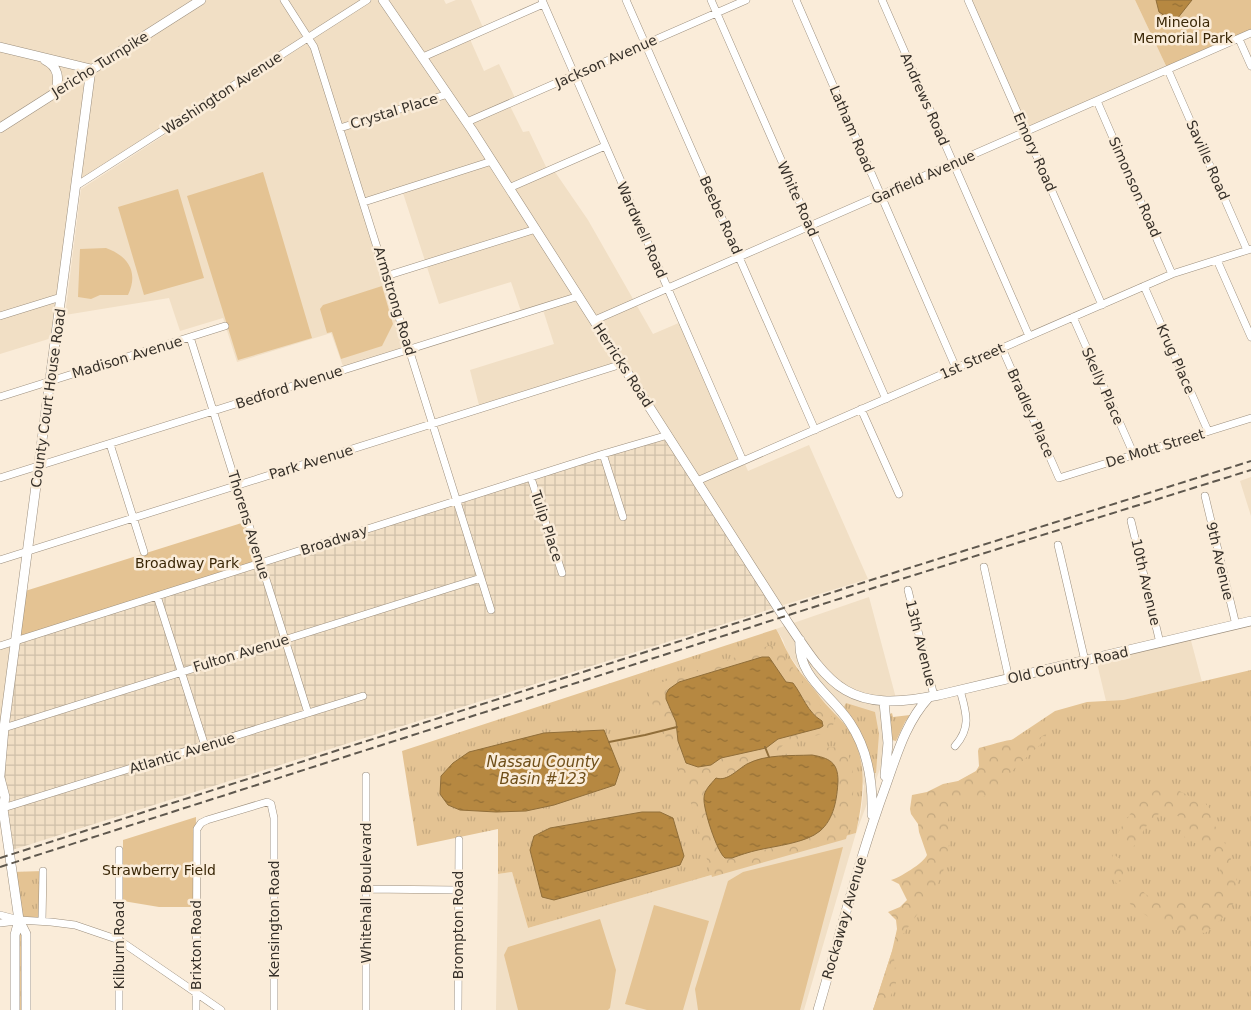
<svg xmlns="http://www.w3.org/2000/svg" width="1251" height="1010" font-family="'DejaVu Sans',sans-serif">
<defs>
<pattern id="industrial-grid" width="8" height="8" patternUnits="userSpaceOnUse" patternTransform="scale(1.25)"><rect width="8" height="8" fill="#f1dfc5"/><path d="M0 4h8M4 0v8" fill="none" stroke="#cfc0a9"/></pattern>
<pattern id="grass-tufts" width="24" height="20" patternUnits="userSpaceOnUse" patternTransform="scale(1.25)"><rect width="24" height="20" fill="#e4c393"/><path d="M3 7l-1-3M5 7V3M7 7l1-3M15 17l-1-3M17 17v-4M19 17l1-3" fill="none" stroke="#c4a87f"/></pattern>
<pattern id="forest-crowns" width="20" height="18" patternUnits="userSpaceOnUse" patternTransform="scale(1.25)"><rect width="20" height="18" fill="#e4c393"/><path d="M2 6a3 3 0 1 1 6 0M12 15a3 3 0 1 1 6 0" fill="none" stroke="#c4a87f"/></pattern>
<pattern id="water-ripples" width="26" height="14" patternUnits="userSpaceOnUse" patternTransform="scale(1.25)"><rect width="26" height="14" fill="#b68841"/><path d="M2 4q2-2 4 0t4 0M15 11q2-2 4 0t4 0" fill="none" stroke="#957036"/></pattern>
</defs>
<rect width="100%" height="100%" fill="#faecd9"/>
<path fill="#f1dfc5" d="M0 0H444L446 4 456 0H471L484 30 469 37 484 71 499 64 516 100 509 104 523 132 529 131 548 171 553 169 588 220 653 334 681 322 748 471 809 445 868 579 777 607 622 364 480 409 470 370 554 344 543 310 523 317 511 282 439 304 402 190 363 202 408 349 344 369 331 333 237 362 223 318 180 331 169 298 65 315 81 189 310 41 309 38 76 186 55 337 0 354Z
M968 0H1135L1168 70 1026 132Z
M1251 477V516L1240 481Z
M869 597 897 702H884L889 745 856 833 804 1010H496L498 874 512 872 528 928 856 833 861 812 864 786 835 713 819 697 787 652 783 640 776 629Z
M1190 637 1202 682 1123 700 1106 701 1096 659Z
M16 641 0 775V646Z"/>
<path fill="url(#industrial-grid)" d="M668 436 777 607 9 851 0 778 16 641Z"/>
<path fill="url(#grass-tufts)" d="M776 629C781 637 783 644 788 653 795 667 807 680 817 693 827 708 843 719 852 735 868 765 863 800 856 833L528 928 512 872 498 874V829L417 846 402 751Z
M1251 670V1010H873L913 887 932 862 946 788 981 769 989 755 1055 711 1087 702 1123 700Z
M846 703 875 712 879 734 876 773H872C867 744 861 730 844 707Z
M892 713 893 717 910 715 905 722 896 741 892 740 890 714Z
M43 871 42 921 19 920 12 872Z
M20 925 26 934V1010H16L15 947Z"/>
<path fill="url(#forest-crowns)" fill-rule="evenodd" d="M771 645 777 647 783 654 818 703 835 720C828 746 783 730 777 755 771 758 767 756 761 758 748 762 729 782 716 778L707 788 704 798 716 846 732 858 799 841 821 831 832 763 826 758 803 754 819 748 841 747C861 758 852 819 846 839L712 877 688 793 649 695 648 687ZM762 657H769L787 683H793C804 697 807 712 822 721L823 726 820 728 778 739 766 748 721 758 711 765 683 755 678 741 676 722 668 707 689 679Z
M1047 733 1043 742 1015 768 998 787 988 795 966 802 950 803 948 819 950 840 943 872 936 888 899 940 894 958 896 983 885 1010H873L892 951 897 929 896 920 888 912 900 907 907 900 899 884 891 880C899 878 924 863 927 855L919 832 918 824 911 814 910 809 912 795 927 792 943 784 958 781 976 771 979 766 978 751 979 748C993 745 1019 733 1030 744Z
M1164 785 1174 788 1189 796 1204 802 1212 811 1215 826 1228 849 1240 892C1232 908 1220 923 1205 933L1166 929 1131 905 1113 878 1111 862 1113 854 1123 861 1125 872 1119 881 1128 889 1140 888C1143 891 1145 894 1148 896 1164 906 1197 899 1214 894 1224 881 1221 865 1213 851L1202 847 1184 837C1186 819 1182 818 1167 810L1155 816 1144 829 1138 843 1128 850 1119 845 1117 835C1128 814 1143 796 1164 785Z"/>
<path fill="#e4c393" d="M1135 0H1251V33L1168 70Z
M263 172 312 338 238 360 187 196Z
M178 189 204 278 144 295 118 207Z
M106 248C128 256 139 272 128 295H100L91 299 78 297 80 249Z
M382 286 393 324 382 346 341 359 332 332 327 333 320 309 323 305Z
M248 521 261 563 16 641 22 592Z
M196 817 195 907H159L123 901V840Z
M843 847 800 1010H698L695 989 728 881 743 872Z
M654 905 709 921 683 1010H647L625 1004Z
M600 919 616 970 610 1008 608 1010H518L504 955 508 947Z"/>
<path fill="url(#water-ripples)" stroke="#906e3a" d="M1156 0H1192L1177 19 1168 18 1159 12Z
M762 657H769L786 682 793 683C803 696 807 712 822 721L823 726 820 728 778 739 766 748 721 758 711 765 698 767 686 763 678 741 676 722 666 699V694L669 689 679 682Z
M604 730 620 770 615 785 554 805 526 811 496 812 460 810 448 805 440 794 441 776 453 763 469 752 544 733Z
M812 755C829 758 838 762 838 781 837 799 834 819 820 831 806 843 775 846 758 850 749 852 740 855 732 858H725C717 852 703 809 704 798 704 790 711 784 716 778 727 782 738 769 747 764 766 754 790 756 812 755Z
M642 812H660L673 818 684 856 680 865 554 900 542 897 530 850 534 836 550 828Z"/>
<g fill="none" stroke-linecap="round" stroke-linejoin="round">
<path stroke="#906e3a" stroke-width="2" d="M609 742 645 735 677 727
M765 747 769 757"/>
<g stroke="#9c8f7e" stroke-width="8">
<path id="minor" d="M284 0 314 47 491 610
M542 0 743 461
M626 0 815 430
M711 0 886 399
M796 0 956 368
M882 0 1029 336
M968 0 1102 305
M1239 39 1251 66
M423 57 543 4
M1168 70 1247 250
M1097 101 1172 274
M467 122 746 0
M340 128 448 94
M76 186 367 0
M509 188 605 146
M364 202 492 161
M1217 260 1251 337
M386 276 536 229
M1144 286 1208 431
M0 316 61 297
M1073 317 1134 455
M595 320 1251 33
M190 337 308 713
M1002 348 1059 478 1251 418
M0 397 225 326
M861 409 899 494
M110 444 144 552
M603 454 623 517
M0 478 579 296
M531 478 562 573
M697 481 1172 274 1251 249
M1205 496 1236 625
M1131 521 1160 643
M1058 545 1085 661
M0 560 622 364
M984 567 1009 679
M908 590 934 696
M157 596 205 746
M0 646 603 454 668 435
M4 728 481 578
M955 746C972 727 966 712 960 690
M0 809 363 696
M366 889 458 890
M0 915 19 920 51 922 75 925 119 940 221 1010
M42 921 43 871
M0 923 17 921
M119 1010V850
M196 1010 197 829 201 823 207 820 267 802 271 804 274 818V1010
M366 1010V776
M458 1010 459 840"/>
</g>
<g stroke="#9c8f7e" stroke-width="10">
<path id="major" d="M383 0 472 130 780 611C829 684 843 715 939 695L1251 621
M0 47 91 69
M45 60C59 67 59 78 56 92
M0 128 201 0
M800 640C797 677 832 695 850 723 868 750 873 784 872 815
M884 702 888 743 885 776
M0 775 4 728 91 69
M0 778 5 797 3 809 19 920 15 935V1010
M19 920 26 934V1010
M818 1010C840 935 859 859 886 785 897 754 906 722 929 697"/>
</g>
<use href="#minor" stroke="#fff" stroke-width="7"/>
<use href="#major" stroke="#fff" stroke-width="9"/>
<path stroke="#5f584e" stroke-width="2" stroke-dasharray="8 4" stroke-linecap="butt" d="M0 858 890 574 1251 461
M0 867 892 582 1251 470"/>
</g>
<g text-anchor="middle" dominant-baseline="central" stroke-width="5" stroke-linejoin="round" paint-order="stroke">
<g font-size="14" fill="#3a2707" stroke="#faecd9">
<text x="1183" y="22">Mineola<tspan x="1183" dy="16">Memorial Park</tspan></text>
<text x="187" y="563">Broadway Park</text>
<text x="159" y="870">Strawberry Field</text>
</g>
<g font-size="14" fill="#363029" stroke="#faecd9">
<text transform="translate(606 61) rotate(-24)">Jackson Avenue</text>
<text transform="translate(100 64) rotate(-32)">Jericho Turnpike</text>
<text transform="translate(222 93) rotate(-33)">Washington Avenue</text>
<text transform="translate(925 99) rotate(66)">Andrews Road</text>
<text transform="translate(394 111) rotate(-17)">Crystal Place</text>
<text transform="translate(852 129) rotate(67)">Latham Road</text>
<text transform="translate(1035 152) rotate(66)">Emory Road</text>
<text transform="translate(1208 160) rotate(66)">Saville Road</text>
<text transform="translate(923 177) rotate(-24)">Garfield Avenue</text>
<text transform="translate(1135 187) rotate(66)">Simonson Road</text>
<text transform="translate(798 199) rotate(66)">White Road</text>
<text transform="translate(721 215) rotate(66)">Beebe Road</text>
<text transform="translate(642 230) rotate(66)">Wardwell Road</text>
<text transform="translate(395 301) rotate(73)">Armstrong Road</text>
<text transform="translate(127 357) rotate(-17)">Madison Avenue</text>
<text transform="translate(1176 359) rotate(66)">Krug Place</text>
<text transform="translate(972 361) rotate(-24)">1st Street</text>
<text transform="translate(623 365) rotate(57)">Herricks Road</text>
<text transform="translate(1103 386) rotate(66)">Skelly Place</text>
<text transform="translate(289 387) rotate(-18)">Bedford Avenue</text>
<text transform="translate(48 398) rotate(-82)">County Court House Road</text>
<text transform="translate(1031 413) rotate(66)">Bradley Place</text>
<text transform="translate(1155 448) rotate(-17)">De Mott Street</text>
<text transform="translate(311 462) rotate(-17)">Park Avenue</text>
<text transform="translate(249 525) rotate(73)">Thorens Avenue</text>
<text transform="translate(547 526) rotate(72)">Tulip Place</text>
<text transform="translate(334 540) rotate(-18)">Broadway</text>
<text transform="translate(1220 561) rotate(77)">9th Avenue</text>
<text transform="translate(1146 582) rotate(77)">10th Avenue</text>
<text transform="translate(921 643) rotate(76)">13th Avenue</text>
<text transform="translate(241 653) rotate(-17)">Fulton Avenue</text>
<text transform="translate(1068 665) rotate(-13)">Old Country Road</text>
<text transform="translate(182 753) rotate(-17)">Atlantic Avenue</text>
<text transform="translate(366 893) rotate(-90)">Whitehall Boulevard</text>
<text transform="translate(844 918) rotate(-74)">Rockaway Avenue</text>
<text transform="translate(274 919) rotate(-90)">Kensington Road</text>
<text transform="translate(458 925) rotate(-90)">Brompton Road</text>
<text transform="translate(119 945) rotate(-90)">Kilburn Road</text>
<text transform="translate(196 945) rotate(-90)">Brixton Road</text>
</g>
<g font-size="15" font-style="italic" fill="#6f4f1a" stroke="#faecd9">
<text x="543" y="762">Nassau County<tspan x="543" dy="17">Basin #123</tspan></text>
</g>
</g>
</svg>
